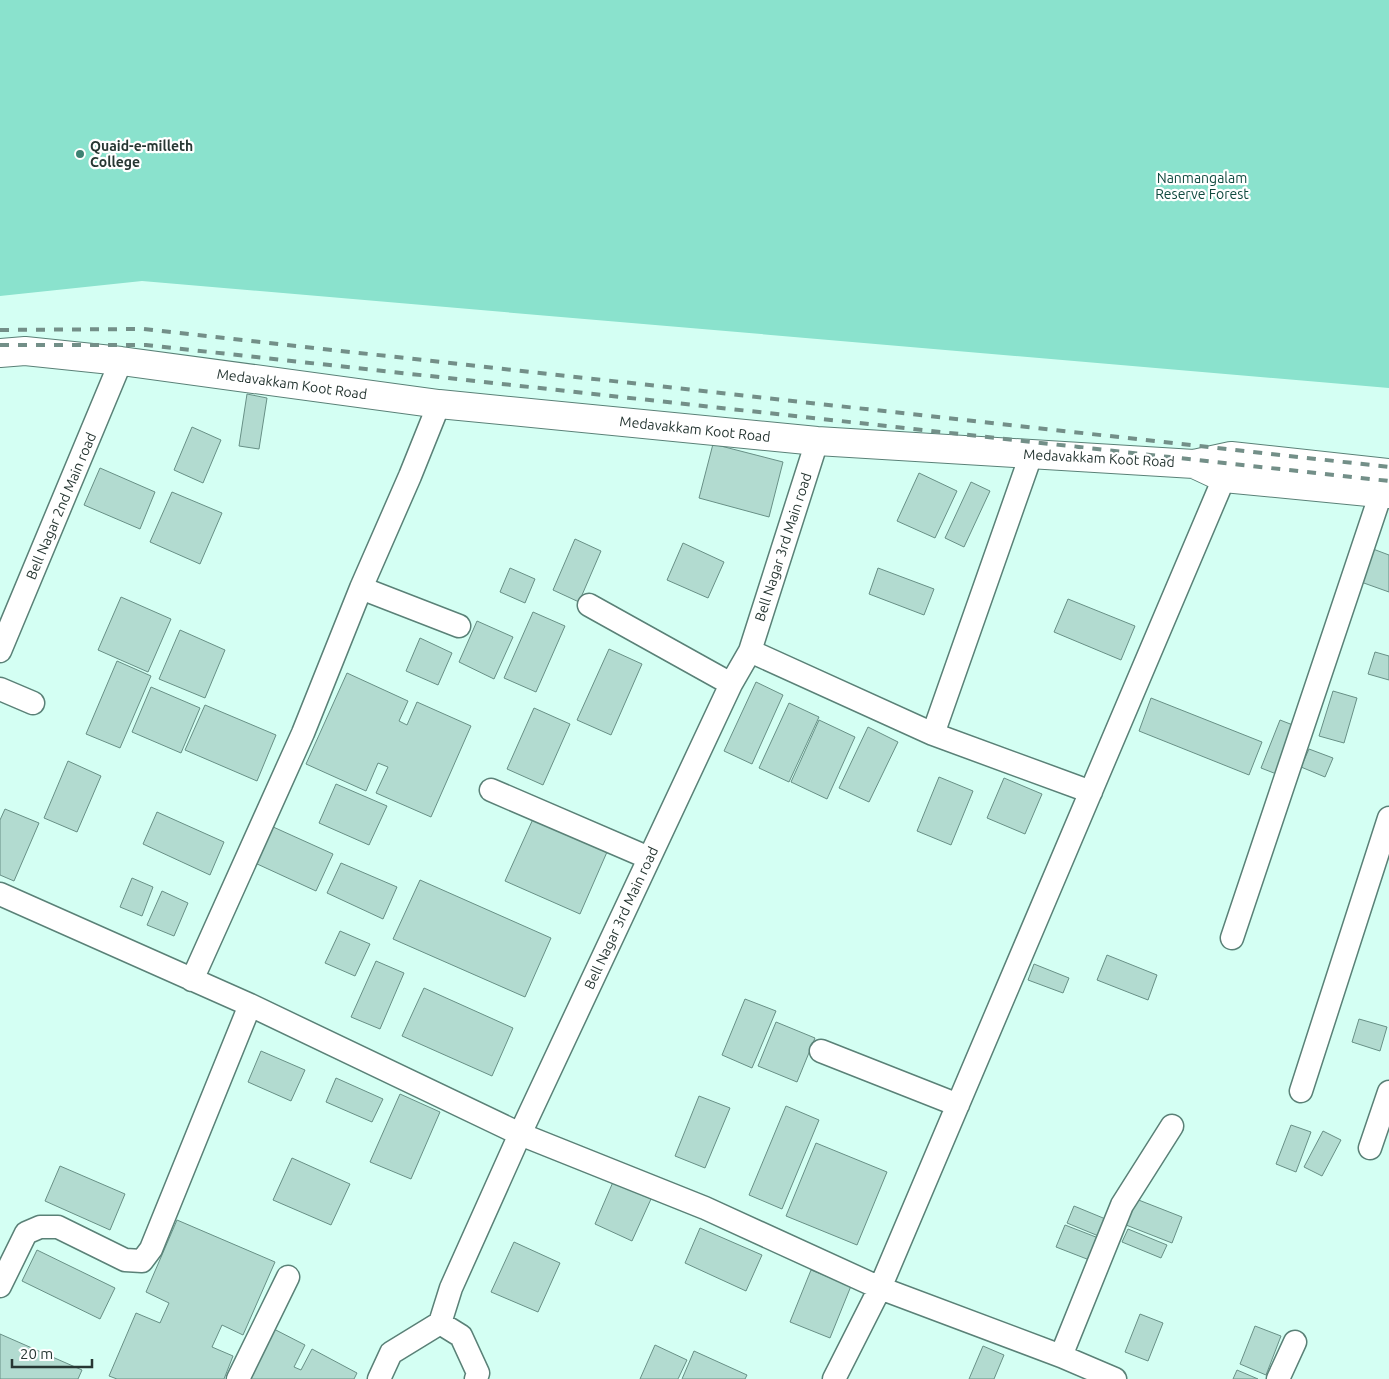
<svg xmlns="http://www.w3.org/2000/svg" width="1389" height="1379" font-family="Ubuntu,sans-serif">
<rect width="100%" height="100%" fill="#d4fff3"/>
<path fill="#8ae2cd" d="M0 0H1389V388L142 281 0 296Z"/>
<path fill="#b2dbd0" stroke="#689086" d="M247 394 267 398 259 449 239 446Z
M192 427 221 440 203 483 174 470Z
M713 444 783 462 769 517 699 498Z
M100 468 155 492 140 529 84 505Z
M919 473 957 491 935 538 897 521Z
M971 482 990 491 964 547 945 538Z
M172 492 222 513 200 564 150 542Z
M575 539 601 551 579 602 553 590Z
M683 543 724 562 708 598 667 580Z
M1373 549 1389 555V592L1361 582Z
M510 568 535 579 525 603 500 592Z
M878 568 934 589 924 615 869 594Z
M121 597 171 619 148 672 98 650Z
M1068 599 1135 626 1121 660 1054 632Z
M533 612 565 626 536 692 504 678Z
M477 621 513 637 494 679 459 662Z
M180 630 225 650 205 698 159 679Z
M420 638 452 653 438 685 406 671Z
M609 649 642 664 611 735 577 720Z
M1375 652 1389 656V680L1368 674Z
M117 661 151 676 120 748 86 734Z
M347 673 408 701 399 721 407 725 417 702 471 726 431 817 376 793 388 767 378 763 366 791 306 764Z
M756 682 783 695 752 764 724 751Z
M151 687 200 708 181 753 132 732Z
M1333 691 1357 698 1344 743 1319 736Z
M1151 698 1262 742 1249 775 1139 731Z
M789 703 819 717 789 782 759 768Z
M205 705 276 735 257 781 185 750Z
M534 708 570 724 543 785 507 769Z
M819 720 855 737 827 799 791 782Z
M1280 720 1298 727 1279 775 1261 768Z
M868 727 898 742 869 802 839 788Z
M1309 749 1333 758 1325 777 1301 767Z
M68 761 101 776 77 832 44 818Z
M939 777 973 791 951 845 917 831Z
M1004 778 1042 794 1025 834 987 818Z
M336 784 387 806 369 845 319 823Z
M5 809 39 823 14 881 0 875V820Z
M157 812 224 842 210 875 143 844Z
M533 819 607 852 580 914 505 881Z
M271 826 333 854 316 891 255 863Z
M341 863 397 887 383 919 327 893Z
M132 878 153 887 142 916 120 907Z
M420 880 551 938 525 997 393 939Z
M162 891 188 903 174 936 147 925Z
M340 931 370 944 355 976 325 963Z
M1107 955 1157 975 1148 1000 1097 980Z
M376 961 404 973 380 1029 351 1017Z
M1034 964 1069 978 1063 993 1028 980Z
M424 988 513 1028 492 1076 402 1036Z
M745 999 776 1011 752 1068 722 1055Z
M1359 1019 1387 1027 1380 1051 1352 1042Z
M776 1022 815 1038 797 1082 758 1066Z
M261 1051 305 1070 291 1101 248 1082Z
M336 1078 383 1099 372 1122 326 1102Z
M400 1094 440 1112 411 1179 370 1162Z
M699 1096 730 1108 705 1168 675 1156Z
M786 1106 819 1120 782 1209 749 1195Z
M1291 1125 1311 1132 1296 1172 1276 1164Z
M1323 1131 1341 1140 1322 1176 1304 1167Z
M816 1143 887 1172 857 1245 786 1216Z
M292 1158 350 1184 331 1225 273 1200Z
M60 1166 125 1194 110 1230 45 1201Z
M613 1182 651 1199 632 1241 595 1224Z
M1136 1199 1182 1217 1172 1243 1126 1225Z
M1074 1206 1108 1220 1101 1237 1067 1223Z
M177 1220 275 1262 243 1335 222 1325 212 1347 233 1356 224 1379H117L109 1376 136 1313 160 1323 169 1303 146 1292Z
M1065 1225 1101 1239 1092 1261 1056 1247Z
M700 1228 762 1255 746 1291 685 1263Z
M1128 1229 1167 1245 1161 1258 1122 1242Z
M514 1242 560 1263 538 1312 491 1292Z
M37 1250 115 1288 100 1319 22 1281Z
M811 1270 851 1286 830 1338 790 1322Z
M1140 1314 1163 1323 1148 1361 1125 1352Z
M1255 1326 1281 1336 1266 1375 1240 1364Z
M270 1327 305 1345 294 1367 301 1370 312 1349 357 1373 354 1379H243Z
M0 1334 82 1370 78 1379H0Z
M655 1345 687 1360 678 1379H640Z
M983 1346 1004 1355 994 1379H969Z
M694 1351 747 1375 745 1379H682Z
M1237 1370 1258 1379H1233Z"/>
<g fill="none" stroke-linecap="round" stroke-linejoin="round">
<g stroke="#5a8177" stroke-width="25">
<path id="street" d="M361 588 410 476 439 404
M589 605 731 684
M0 651 121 361
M750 651 933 734 1031 455
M0 689 33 703
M933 734 1091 792
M491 790 649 858
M0 894 250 1005 520 1134 705 1208 880 1288 834 1379
M1232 938 1381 493
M192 980 303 733 361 588 459 626
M821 1051 958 1105
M1301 1091 1389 818
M1370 1148 1389 1092
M0 1286 26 1233 40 1227H58L125 1260 142 1261 151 1249 250 1005
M1061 1356 1122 1205 1172 1126
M238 1379 288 1277
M379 1379 391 1353 440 1323
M476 1379 478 1373 461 1336 440 1323 451 1288 520 1134 731 684 750 651 817 441
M1115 1379 1061 1356 880 1288 1224 478 1230 461
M1278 1379 1295 1342"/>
</g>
<g stroke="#5a8177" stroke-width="30">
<path id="primary" d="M0 353 25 351 121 361 439 404 817 441 1194 464 1224 478 1389 494
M1194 464 1231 456 1389 473"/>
</g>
<use href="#street" stroke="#fff" stroke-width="22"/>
<use href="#primary" stroke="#fff" stroke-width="28"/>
<path stroke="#738f88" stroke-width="4" stroke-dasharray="9 9" stroke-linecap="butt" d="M0 330 143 329 1389 467
M0 345H146L1389 481"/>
</g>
<circle fill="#3e8172" stroke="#fff" stroke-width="2" cx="80" cy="154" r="5"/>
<g text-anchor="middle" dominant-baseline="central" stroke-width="4.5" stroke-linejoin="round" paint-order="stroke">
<g font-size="14" font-weight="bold" fill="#273733" stroke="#fff" text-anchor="start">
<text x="90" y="146">Quaid-e-milleth<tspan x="90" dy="16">College</tspan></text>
</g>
<g font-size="14" fill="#104a3f" stroke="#fff">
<text x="1202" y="178">Nanmangalam<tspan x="1202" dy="16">Reserve Forest</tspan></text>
</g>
<g font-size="14" fill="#273733" stroke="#fff">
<text transform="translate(292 384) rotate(8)">Medavakkam Koot Road</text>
<text transform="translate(695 429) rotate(6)">Medavakkam Koot Road</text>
<text transform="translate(1099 458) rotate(3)">Medavakkam Koot Road</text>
<text transform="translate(61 506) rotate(-67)">Bell Nagar 2nd Main road</text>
<text transform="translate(783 547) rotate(-72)">Bell Nagar 3rd Main road</text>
<text transform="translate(621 918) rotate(-65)">Bell Nagar 3rd Main road</text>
</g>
</g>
<path d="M12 1359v8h80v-8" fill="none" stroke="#273733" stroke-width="2.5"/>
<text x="20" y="1359" font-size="15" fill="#273733" stroke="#ffffff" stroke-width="4" paint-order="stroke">20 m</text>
</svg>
